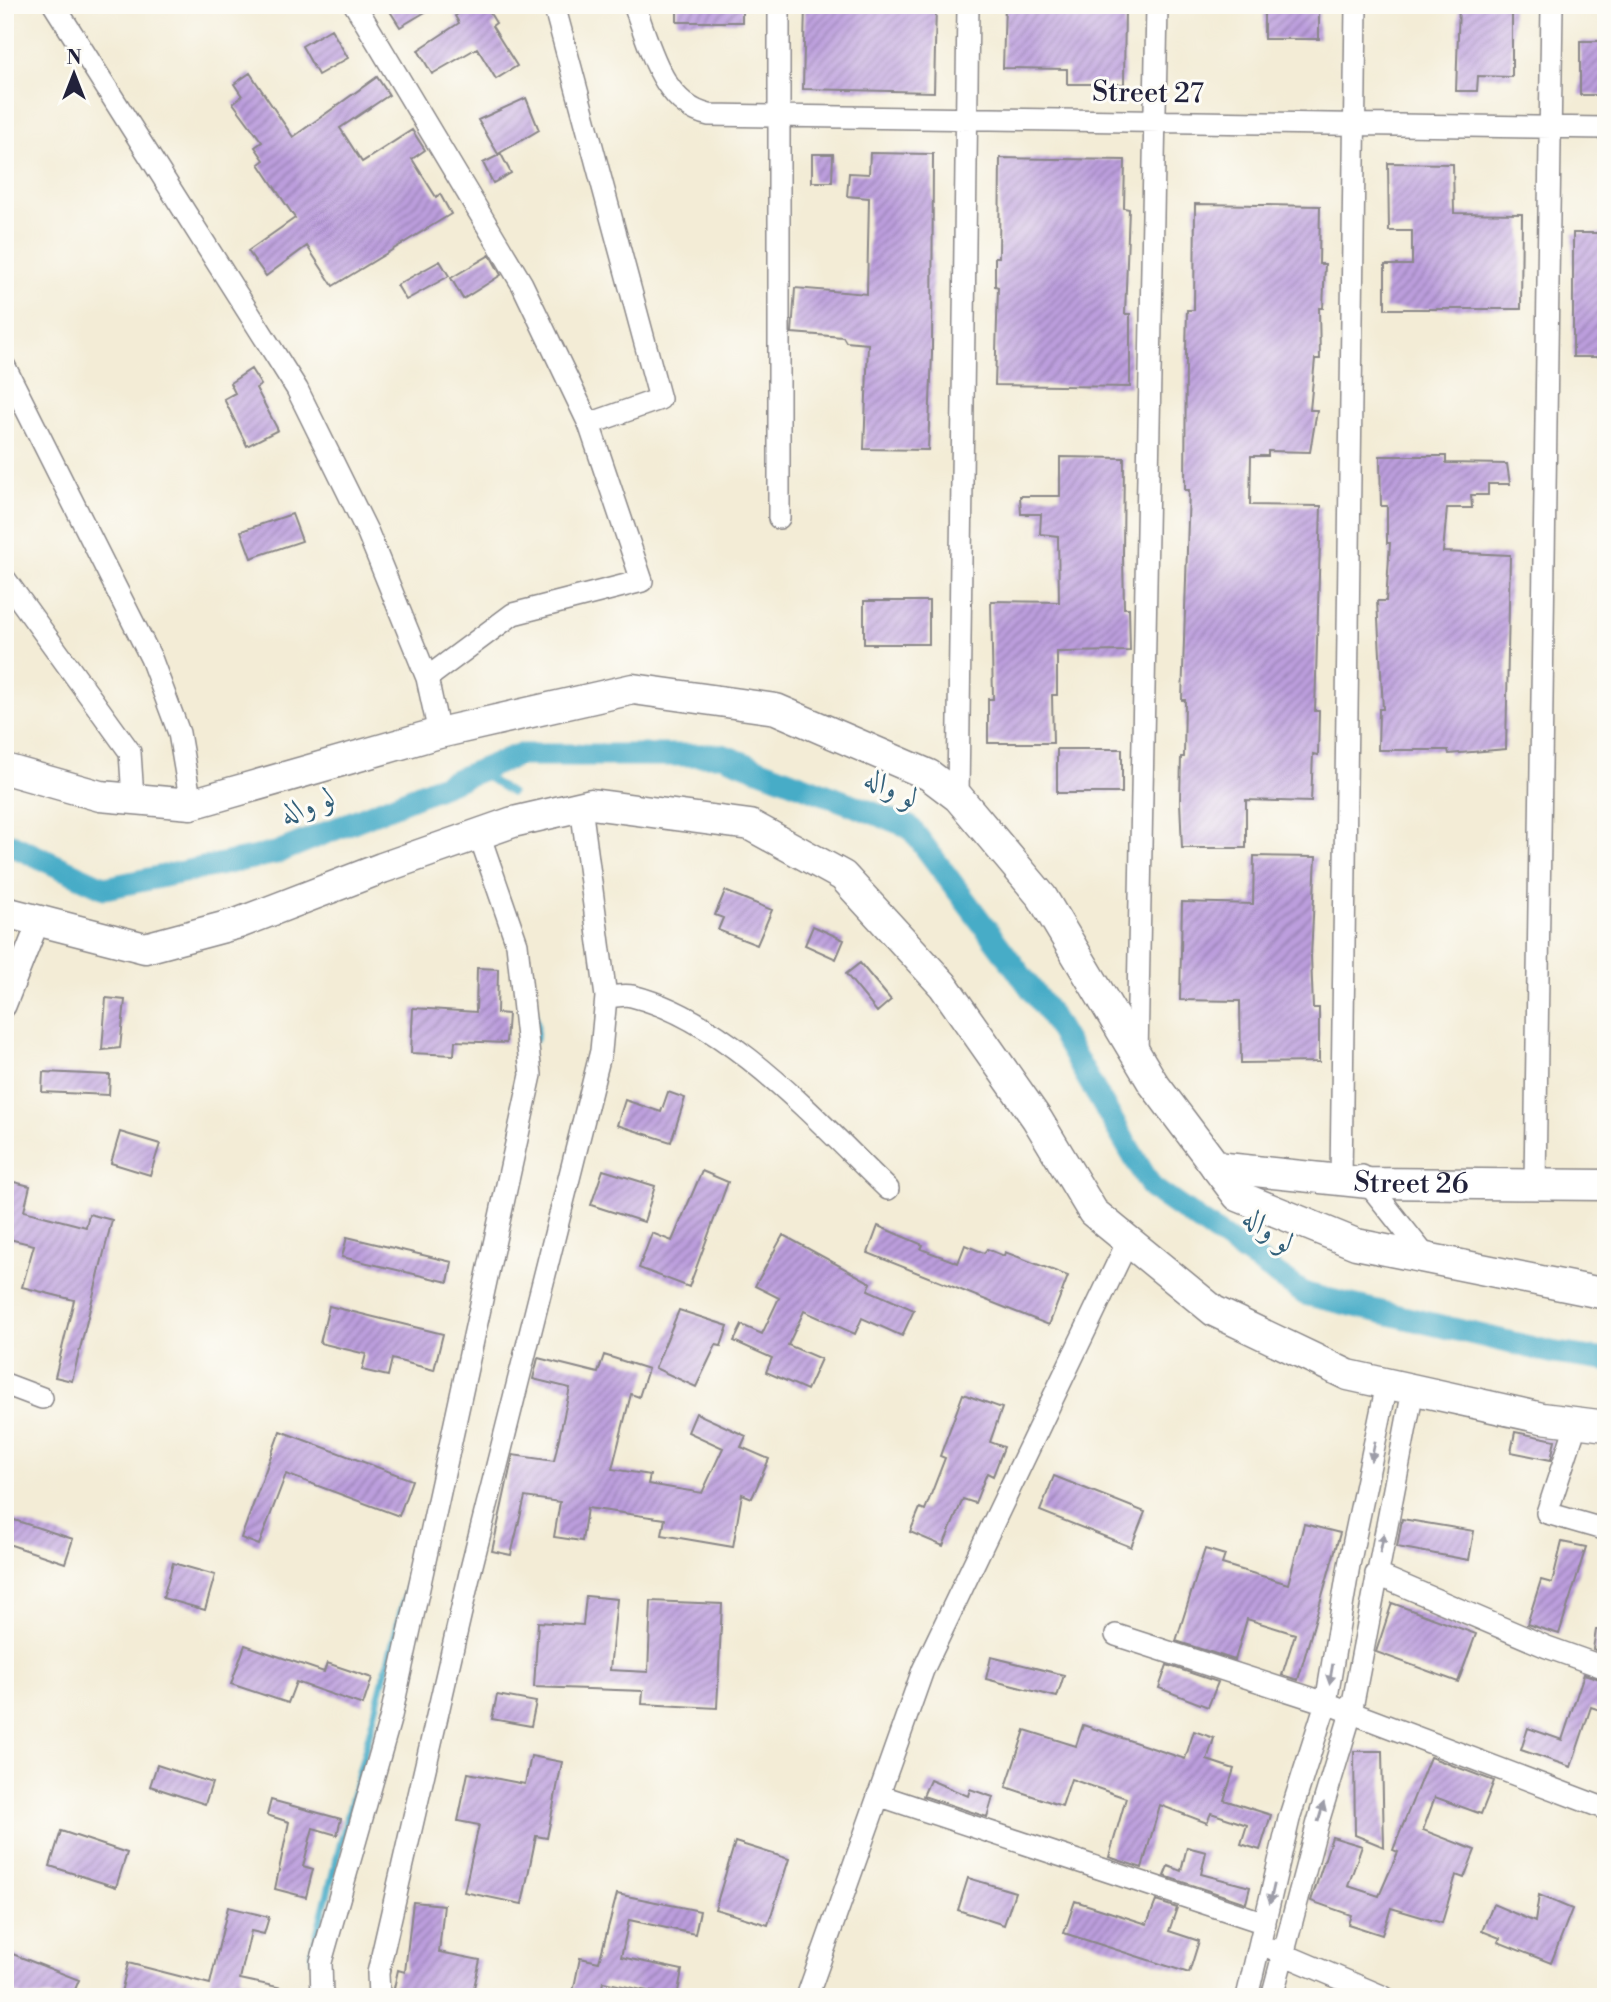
<svg xmlns="http://www.w3.org/2000/svg" width="1611" height="2002" font-family="'Libre Bodoni',Amiri,serif">
<defs>
<pattern id="building-hatch" width="6" height="6" patternUnits="userSpaceOnUse" patternTransform="scale(1.75)"><rect width="6" height="6" fill="#bc9edd"/><path d="M-1 1l2-2M0 6l6-6M5 7l2-2" fill="none" stroke="#9880b4"/></pattern>
</defs>
<rect width="100%" height="100%" fill="#fdfcf7"/>
<filter id="ink" filterUnits="userSpaceOnUse"><feTurbulence type="fractalNoise" baseFrequency=".0143" numOctaves="2"/><feDisplacementMap in="SourceGraphic" scale="14" xChannelSelector="R" yChannelSelector="G"/><feConvolveMatrix kernelMatrix="1 2 1 2 8 2 1 2 1" color-interpolation-filters="sRGB"/></filter>
<filter id="wash" filterUnits="userSpaceOnUse"><feTurbulence type="fractalNoise" baseFrequency=".00686" numOctaves="4" result="noise"/><feDisplacementMap in="SourceGraphic" scale="28" xChannelSelector="R" yChannelSelector="G"/><feGaussianBlur stdDeviation="1.57" result="paint"/><feColorMatrix in="noise" values="0 0 0 0 0 0 0 0 0 0 0 0 0 0 0 0 0 1.4 0 .05"/><feComposite in="paint" operator="in"/></filter>
<g filter="url(#wash)">
<rect width="100%" height="100%" fill="#f3ecd6"/>
<g fill="none" stroke-linecap="round" stroke-linejoin="round">
<path stroke="#47acc7" stroke-width="7" d="M477 771 511 793
M533 1006 537 1024 536 1039
M313 1960V1949L416 1555"/>
<path stroke="#47acc7" stroke-width="23" d="M5 842 105 888 276 853 518 755H722L910 827 1050 1014 1152 1188 1305 1294 1555 1353 1606 1360"/>
</g>
<g id="blocks">
<path fill="url(#building-hatch)" d="M386 5H437L400 27Z
M471 5H485L496 23 492 26 517 66 496 79 477 48 432 74 418 50 459 23 455 16Z
M677 5H742V22H677Z
M805 5H936L934 92 803 89Z
M1005 5H1125L1124 84H1067V69L1003 68Z
M1264 5H1319V39H1264Z
M1459 5H1512V77L1478 76 1477 91H1456Z
M331 29 348 58 318 75 302 46Z
M1580 41H1606V95H1580Z
M250 73 293 137 377 77 389 95 340 128 362 162 412 130 425 150 412 159 436 197 440 194 451 214 333 286 307 246 266 276 248 251 295 218 259 164 264 160 255 147 262 142 233 103 242 96 234 84Z
M526 98 539 130 498 154 478 120Z
M870 153 933 154 932 354 928 450 864 449 868 344 846 342 843 337 792 333 795 288 867 294 869 198 847 196 849 173 869 174Z
M501 154 511 173 493 183 483 163Z
M812 154H833L832 182H812Z
M1000 158 1125 160 1124 208 1129 209 1125 314H1130V387L995 385 998 287 995 286V257H999Z
M1388 163 1453 164 1454 213 1522 214 1521 309H1385V265H1412V231H1389Z
M1195 204 1320 206 1319 264H1325L1323 308H1319L1320 359H1315L1310 410H1317L1310 452 1268 451V456H1251L1250 505 1321 506 1315 711H1319L1318 755 1313 754 1311 802 1246 800V848H1182L1180 801 1181 757H1184L1185 700H1182L1189 490H1185L1186 352 1187 310H1194Z
M1573 233H1606V357H1573Z
M490 255 501 275 463 299 451 278Z
M440 261 449 276 406 300 397 285Z
M251 369 261 385 256 388 278 430 247 446 224 399 235 393 230 383Z
M1380 456H1446V463L1507 464 1510 484H1488V495H1471L1472 508H1447L1443 552 1510 555 1506 749 1449 754 1448 750H1378L1379 709H1383L1377 601H1386L1390 543H1387V506H1381Z
M1060 457 1124 458 1123 555 1124 608H1129L1130 651 1057 652V695H1052L1053 743H988V699H993L991 601 1059 602 1058 536 1040 534 1041 514H1021L1020 496H1060Z
M292 514 302 541 251 558 241 531Z
M864 601H929V644H864Z
M1057 749H1122V793H1057Z
M1254 856 1316 857 1311 956 1313 1008H1319V1062L1241 1063 1240 1001 1180 1000 1182 902 1253 904Z
M725 891 772 910 757 945 718 930 723 918 715 915Z
M813 926 844 940 836 959 805 945Z
M860 963 891 1000 877 1012 846 974Z
M477 968 498 969 497 1013 508 1014 506 1043 455 1041 454 1055 411 1053 413 1008 476 1012Z
M106 998 125 1000 120 1048 102 1050Z
M43 1072 110 1075 109 1095 42 1092Z
M668 1092 685 1098 671 1142 617 1125 625 1100 661 1112Z
M120 1132 160 1144 150 1175 111 1163Z
M603 1170 655 1186 644 1222 591 1205Z
M702 1171 728 1182 689 1287 639 1268 652 1233 672 1241Z
M14 1182 30 1186 24 1211 86 1227 89 1214 112 1220 72 1381 55 1377 74 1300 22 1287 34 1245 9 1239 11 1231 5 1230V1207Z
M878 1226 923 1245 921 1249 958 1263 965 1245 984 1253 987 1249 1004 1256 1005 1252 1068 1276 1049 1325 868 1253Z
M783 1235 871 1283 868 1290 914 1310 902 1336 862 1318 855 1334 804 1311 788 1345 821 1359 807 1390 766 1372 772 1358 734 1341 742 1325 762 1334 779 1298 755 1286Z
M347 1237 452 1262 448 1282 342 1257Z
M329 1306 443 1334 434 1370 392 1359 388 1376 362 1370 366 1354 320 1343Z
M679 1310 728 1326 721 1346 716 1345 696 1387 655 1368Z
M604 1355 648 1369 639 1397 631 1394 612 1469 650 1475 648 1484 702 1493 723 1448 688 1432 696 1413 746 1436 741 1447 769 1459 752 1498 742 1494 733 1547 662 1535 665 1519 587 1508 582 1541 554 1537 560 1502 525 1497 511 1555 492 1551 513 1455 554 1461 570 1388 533 1379 538 1358 598 1373Z
M963 1394 1002 1408 990 1442 1004 1447 993 1476 987 1473 975 1503 963 1499 943 1546 910 1532 920 1508 925 1510 945 1458 940 1456Z
M280 1431 412 1480 399 1516 286 1474 259 1545 241 1538Z
M1515 1432 1555 1440 1551 1460 1511 1452Z
M1054 1476 1145 1512 1131 1547 1040 1511Z
M5 1517 73 1539 65 1563 5 1543Z
M1402 1519 1474 1531 1469 1560 1397 1547Z
M1304 1524 1340 1533 1298 1680 1282 1675 1295 1634 1247 1619 1235 1660 1176 1641 1205 1549 1225 1555 1222 1564 1288 1584Z
M1562 1542 1586 1547 1559 1634 1527 1624 1541 1580 1552 1583Z
M173 1563 215 1575 205 1610 163 1598Z
M586 1596 617 1599 610 1670 648 1672 651 1601 722 1604 717 1708 642 1704 643 1691 534 1687 538 1622 583 1625Z
M1392 1603 1476 1634 1458 1682 1376 1652Z
M1596 1630H1606V1654L1593 1649Z
M245 1645 324 1672 327 1663 372 1678 363 1705 296 1682 288 1703 231 1684Z
M991 1657 1064 1675 1057 1697 986 1679Z
M1167 1665 1218 1682 1208 1707 1159 1688Z
M1584 1674 1606 1681V1712L1591 1707 1571 1767 1521 1750 1528 1728 1562 1740Z
M497 1695 536 1702 531 1726 492 1719Z
M1083 1725 1185 1759 1194 1731 1214 1738 1207 1760 1234 1769 1224 1800 1271 1815 1260 1850 1241 1844 1247 1825 1211 1813 1207 1823 1160 1805 1142 1868 1109 1857 1126 1798 1071 1779 1062 1806 1006 1787 1025 1730 1076 1746Z
M1354 1751H1382L1384 1847 1355 1835Z
M531 1756 562 1762 547 1838 536 1836 522 1904 464 1892 479 1825 458 1821 468 1773 525 1784Z
M1430 1757 1494 1781 1481 1814 1435 1797 1423 1830 1475 1850 1464 1878 1456 1875 1442 1923 1391 1908 1382 1935 1348 1924 1351 1915 1311 1901 1332 1837 1362 1846 1348 1886 1379 1896 1398 1852 1393 1850Z
M157 1765 212 1783 205 1804 150 1786Z
M930 1780 968 1796 970 1789 993 1797 987 1817 923 1796Z
M271 1800 341 1819 337 1835 313 1828 303 1866 313 1869 306 1897 275 1889 289 1822 267 1815Z
M61 1831 127 1853 116 1887 50 1866Z
M735 1842 789 1859 768 1925 715 1909Z
M1187 1847 1206 1852 1201 1874 1250 1887 1246 1903 1164 1876 1168 1866 1181 1871Z
M968 1878 1015 1892 1004 1925 958 1910Z
M617 1894 700 1911 695 1934 629 1920 621 1957 682 1970 677 1997 603 1982 600 1997H572L580 1958 599 1962Z
M1539 1895 1572 1909 1551 1963 1498 1942 1500 1938 1482 1931 1493 1904 1535 1922Z
M1075 1901 1147 1924 1156 1901 1177 1908 1169 1931 1199 1941 1189 1973 1064 1933Z
M413 1902 444 1905 439 1952 480 1960 472 1997H392L398 1970 405 1972Z
M228 1907 269 1917 264 1934 251 1931 240 1979 287 1989 286 1997H120L128 1963 210 1984Z
M5 1951 79 1980 72 1997H25L5 1989Z"/>
</g>
</g>
<g filter="url(#ink)">
<use href="#blocks" fill-opacity="0" stroke="#8a8788" stroke-width="2"/>
<g fill="none" stroke-linecap="round" stroke-linejoin="round">
<g stroke="#8a8788" stroke-width="24">
<path id="street" d="M54 5 297 389 368 533 427 678 439 733
M355 5 522 284 589 424
M634 5C650 45 662 105 709 115L1606 128
M779 5V518
M5 367 151 658 179 733 191 804
M5 579 130 752 133 798
M427 678 513 614 642 581 589 424 660 399 554 5
M958 797 968 5
M606 997C614 997 624 994 632 996 729 1020 818 1122 888 1189
M5 1006 39 920
M1137 1056 1157 5
M1362 1176 1427 1258
M1341 1180 1356 5
M1535 1183 1552 5
M5 1384 42 1398
M1577 1422 1547 1513 1606 1530
M1376 1574 1547 1647 1606 1668
M1116 1635 1326 1703 1606 1809
M878 1795 1265 1923
M1271 1949 1384 1997
M322 1997 321 1962 391 1716 531 1075 517 944 479 834
M379 1997 378 1973 470 1573 601 1051 606 997 581 806
M807 1997 923 1670 1128 1241
M1247 1997 1289 1819 1326 1703 1349 1565 1387 1384
M1272 1997 1318 1822 1351 1713 1413 1390"/>
</g>
<g stroke="#8a8788" stroke-width="33">
<g id="secondary">
<path d="M5 769 100 796 191 804 439 733 633 689 776 709 929 775 958 797 1042 897 1153 1083 1238 1196 1356 1244 1606 1294"/>
<path d="M5 912 145 948 239 923 382 868 513 822 591 804 750 825 843 876 943 985 1037 1119 1093 1212 1214 1311 1348 1375 1542 1418 1606 1426"/>
<path id="s1" d="M1216 1167 1369 1183 1606 1185"/>
</g>
</g>
<use href="#street" stroke="#fff" stroke-width="21"/>
<use href="#secondary" stroke="#fff" stroke-width="30"/>
</g>
<defs><path id="oneway-solid" d="M-6-.8H1V-3.2L6.5 0L1 3.2V.8H-6Z" transform="scale(1.75)"/></defs>
<g fill="#9c9ca7">
<use href="#oneway-solid" transform="translate(1373 1451) rotate(102)"/>
<use href="#oneway-solid" transform="translate(1382 1543) rotate(-79)"/>
<use href="#oneway-solid" transform="translate(1331 1674) rotate(100)"/>
<use href="#oneway-solid" transform="translate(1321 1812) rotate(-73)"/>
<use href="#oneway-solid" transform="translate(1272 1894) rotate(103)"/>
</g>
</g>
<g text-anchor="middle" dominant-baseline="central" stroke-width="6" stroke-linejoin="round" paint-order="stroke">
<g font-size="28" fill="#22223b" stroke="#fdfcf7">
<text transform="translate(1148 93) rotate(1)">Street 27</text>
<text stroke="none"><textPath href="#s1" startOffset="196">Street 26</textPath></text>
</g>
<g font-size="30" font-style="italic" fill="#33607a" stroke="#fdfcf7">
<text transform="translate(892 789) rotate(25)">لو واله</text>
<text transform="translate(308 806) rotate(-22)">لو واله</text>
<text transform="translate(1269 1231) rotate(35)">لو واله</text>
</g>
</g>
<rect width="1611" height="2002" fill="none" stroke="#fdfcf7" stroke-width="28"/>
<g transform="translate(74 74)" stroke="#fdfcf7" stroke-width="5" paint-order="stroke">
<path d="M0-5L12 26L0 18L-12 26Z" fill="#22223b"/>
<text y="-10" font-size="19" font-weight="bold" text-anchor="middle" fill="#22223b">N</text>
</g>
</svg>
